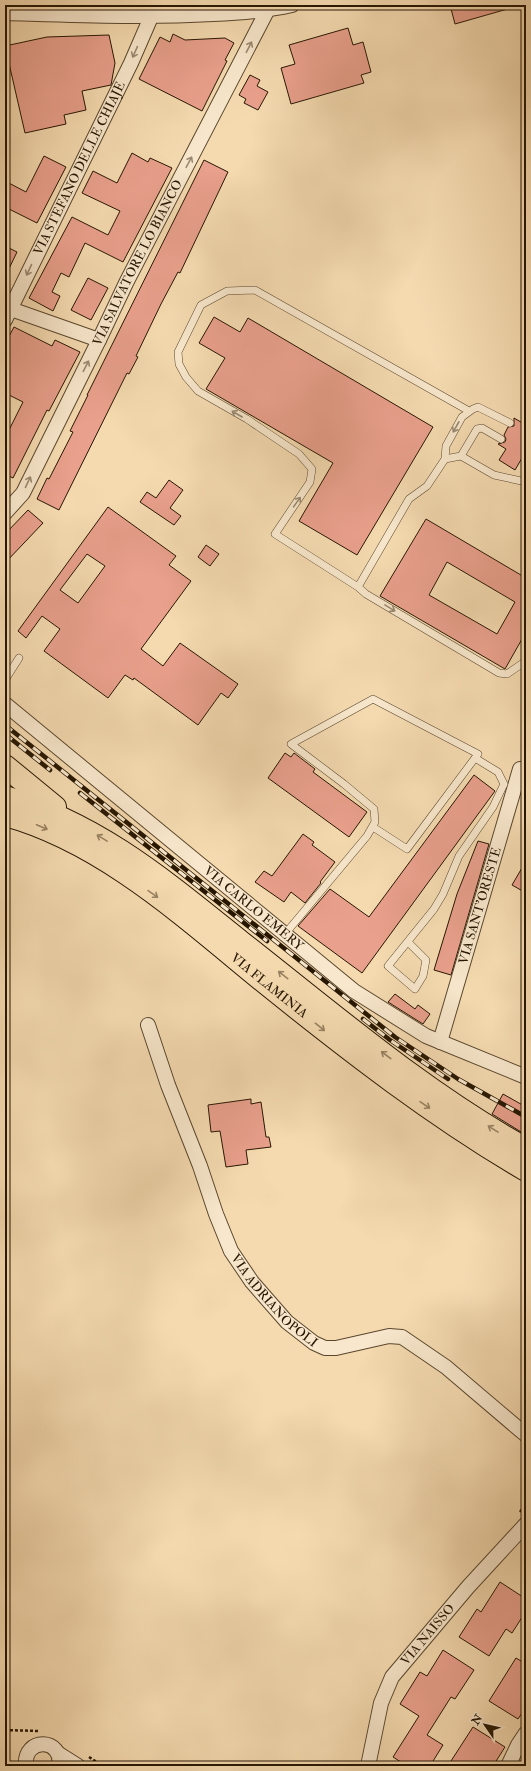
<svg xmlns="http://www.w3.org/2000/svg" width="531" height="1771" font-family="'IM FELL Double Pica',serif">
<rect width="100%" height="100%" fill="#f5dab0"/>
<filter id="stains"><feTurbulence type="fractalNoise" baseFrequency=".005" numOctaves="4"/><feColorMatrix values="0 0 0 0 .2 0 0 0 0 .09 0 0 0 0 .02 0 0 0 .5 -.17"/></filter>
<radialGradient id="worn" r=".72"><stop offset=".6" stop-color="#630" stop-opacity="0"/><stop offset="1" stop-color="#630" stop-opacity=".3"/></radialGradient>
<path fill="#e9a08c" stroke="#271602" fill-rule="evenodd" d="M450 5H511V8L455 24Z
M348 28 353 45 363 42 371 72 361 75 364 83 291 104 281 68 295 64 289 45Z
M173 34 185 40 225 38 234 43 225 60 227 61 202 111 139 79 160 37 170 42Z
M109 35 115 63 111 85 82 91 86 110 64 115 66 124 25 133 5 46 47 37Z
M250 75 260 80 257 86 268 92 258 110 244 103 246 99 239 95Z
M132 153 148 162 150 158 172 168 123 262 85 243 69 277 61 273 52 292 60 296 53 311 29 298 72 217 108 235 120 211 82 193 93 171 117 183Z
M44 156 66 167 37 223 5 207V181L26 192Z
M204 160 228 172 180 273 178 272 161 304 136 356 138 357 129 374 127 373 59 510 37 499 47 478 49 479 73 432 70 431 88 395H87Z
M5 246 17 252 5 277Z
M88 278 108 288 91 320 71 310Z
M214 317 240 332 248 318 433 427 357 555 299 521 333 463 206 389 225 358 199 343Z
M14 327 52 346 55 340 80 352 49 411 47 410 13 478 5 474V438L23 402 5 393V344Z
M514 418 526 425V460L522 458 515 470 499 460 506 449 498 444 505 442 506 439 504 435 508 427 514 426Z
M169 480 183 490 170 508 181 516 174 525 140 502 147 492 156 498Z
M108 507 176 556 169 565 191 581 141 649 163 666 180 643 238 684 228 698 221 693 198 725 134 678 133 680 125 675 108 698 44 651 60 629 42 616 26 638 18 631ZM87 554 105 566 78 603 60 590Z
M28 510 43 523 5 563V534Z
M426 519 526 578V632L505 669 380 596ZM447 562 515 602 497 634 429 595Z
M206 545 219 554 210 566 198 557Z
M285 753 291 757 294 753 315 769 313 772 367 812 349 837 268 778Z
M474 775 495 791 362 973 298 926 330 889 369 917Z
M303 834 314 842 312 845 335 862 320 882 321 883 305 903 291 892 284 902 255 882 264 871 272 876Z
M478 841 489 844 451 975 434 970 457 894Z
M526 861V893L512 885Z
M395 994 415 1009 418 1005 430 1014 423 1024 388 1002Z
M503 1094 526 1107V1135L492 1114Z
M251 1099V1104L261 1102 266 1137H269L271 1147 246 1150 248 1164 226 1167 220 1131 211 1132 208 1105Z
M500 1582 526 1599V1611L512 1633 506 1629 489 1656 459 1637 477 1609 481 1612Z
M443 1650 474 1670 455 1699 451 1697 427 1735 443 1745 430 1766H407L393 1757 419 1716 400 1704 420 1672 427 1676Z
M516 1658 526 1664V1707L518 1719 489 1701Z
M473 1727 505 1747 493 1766H458L451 1761Z"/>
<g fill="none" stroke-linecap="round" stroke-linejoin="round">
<g stroke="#5a472e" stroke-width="8">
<path id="service" d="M469 411 255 290 227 291 201 305 178 352 179 364 186 377 198 391 247 419 299 454 312 469 310 482 275 534 358 587 409 499 427 486 445 459 446 446 462 417 473 409 478 407 510 423
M461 456 494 475 526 482
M445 459 461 456 477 429 482 428 501 439
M358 587 366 594 499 673 507 674 526 661
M5 680 19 658
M285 934 367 836 375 822 374 809 344 784 291 744 373 699 478 754 407 849 373 827
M408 942 426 960 423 976 415 989 388 966 434 909 443 894 459 856 493 807 504 784 498 772 475 758"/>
</g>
<g stroke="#5a472e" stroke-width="16">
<g id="minor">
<path d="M5 13C74 15 144 18 213 14 240 13 266 11 292 5"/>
<path d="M5 307 99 340"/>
<path id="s1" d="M5 320 131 63 151 17"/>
<path id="s2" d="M5 513 23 493 99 340 127 281 267 11"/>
<path id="s3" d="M5 704 354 991 426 1036 526 1077"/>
<path id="s4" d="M148 1025 168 1085 200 1166 216 1214 231 1251 252 1282 287 1322 314 1343 325 1348H336L389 1336 402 1337 446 1367 526 1435"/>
<path id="s5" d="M440 1042 520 769"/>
<path d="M59 1754 78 1766"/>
<path d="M26 1766C23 1736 64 1738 59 1766"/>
<path id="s6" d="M368 1766 381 1703 392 1677 468 1587 526 1524"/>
<path d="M508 1766 518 1745 526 1733"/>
</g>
</g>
<g stroke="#271602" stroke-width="24">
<g id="trunk">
<path d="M5 766 55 807"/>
<path d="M5 797C99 824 166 882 241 942 333 1014 423 1092 526 1149"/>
<path id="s7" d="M5 815C105 842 189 921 268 985 350 1051 434 1116 526 1170"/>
</g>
</g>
<path stroke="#271602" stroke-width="2.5" stroke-dasharray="3 2" stroke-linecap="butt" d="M520 1512 526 1503
M5 1730 38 1731
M89 1757 103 1766"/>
<use href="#service" stroke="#f8e7cc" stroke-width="7"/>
<use href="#minor" stroke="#f8e7cc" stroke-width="14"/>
<use href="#trunk" stroke="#f5dab0" stroke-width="22"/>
<g stroke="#271602" stroke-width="4.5">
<path id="rail" d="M5 725 395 1037 458 1079 526 1117
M5 734 50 770
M80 793 267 941
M363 1019 390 1040 448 1079"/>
</g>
<use href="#rail" stroke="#f8e7cc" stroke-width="3" stroke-dasharray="9" stroke-linecap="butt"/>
</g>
<defs><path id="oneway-shaft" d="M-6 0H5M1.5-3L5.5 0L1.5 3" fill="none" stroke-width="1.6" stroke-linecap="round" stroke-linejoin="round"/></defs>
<g stroke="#9a8971">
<use href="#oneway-shaft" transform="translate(249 47) rotate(-63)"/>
<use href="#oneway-shaft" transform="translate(135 52) rotate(114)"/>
<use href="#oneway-shaft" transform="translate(189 162) rotate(-62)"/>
<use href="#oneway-shaft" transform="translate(29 270) rotate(115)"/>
<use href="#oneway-shaft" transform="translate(86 366) rotate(-63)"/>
<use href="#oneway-shaft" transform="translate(237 414) rotate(-150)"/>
<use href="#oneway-shaft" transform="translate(456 427) rotate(119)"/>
<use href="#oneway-shaft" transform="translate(28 482) rotate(-65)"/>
<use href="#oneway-shaft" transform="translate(297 502) rotate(-55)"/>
<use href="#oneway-shaft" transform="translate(390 608) rotate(31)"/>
</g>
<g stroke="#988262">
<use href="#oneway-shaft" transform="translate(42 827) rotate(23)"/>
<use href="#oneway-shaft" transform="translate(102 838) rotate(-149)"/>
<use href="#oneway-shaft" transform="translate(153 894) rotate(35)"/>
<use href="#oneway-shaft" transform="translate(283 975) rotate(-142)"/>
<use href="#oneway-shaft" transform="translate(320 1027) rotate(39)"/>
<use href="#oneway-shaft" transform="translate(386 1055) rotate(-143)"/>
<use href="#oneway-shaft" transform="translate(425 1105) rotate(34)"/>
<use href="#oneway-shaft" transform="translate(493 1129) rotate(-148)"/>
</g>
<g text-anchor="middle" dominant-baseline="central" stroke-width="3" stroke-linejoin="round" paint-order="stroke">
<g font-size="13" fill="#271602" stroke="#f8e7cc">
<text stroke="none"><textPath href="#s1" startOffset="169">VIA STEFANO DELLE CHIAJE</textPath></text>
<text stroke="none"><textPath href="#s2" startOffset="284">VIA SALVATORE LO BIANCO</textPath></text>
<text stroke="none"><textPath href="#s5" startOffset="142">VIA SANT'ORESTE</textPath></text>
<text stroke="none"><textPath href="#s3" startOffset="322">VIA CARLO EMERY</textPath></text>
<text stroke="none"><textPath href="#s7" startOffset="317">VIA FLAMINIA</textPath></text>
<text stroke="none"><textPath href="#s4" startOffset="307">VIA ADRIANOPOLI</textPath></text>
<text stroke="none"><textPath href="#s6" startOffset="148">VIA NAISSO</textPath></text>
</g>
</g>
<rect width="531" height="1771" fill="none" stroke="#f5dab0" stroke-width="20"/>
<rect x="6" y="6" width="519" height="1759" fill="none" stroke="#271602" stroke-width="2"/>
<rect x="10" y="10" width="511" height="1751" fill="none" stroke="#271602"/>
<g transform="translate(485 1725) rotate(304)" stroke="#f8e7cc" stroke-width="3" paint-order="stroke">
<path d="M0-3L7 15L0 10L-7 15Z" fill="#271602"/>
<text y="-6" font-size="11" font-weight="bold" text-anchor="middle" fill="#271602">N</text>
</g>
<rect width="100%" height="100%" filter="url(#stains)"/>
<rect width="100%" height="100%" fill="url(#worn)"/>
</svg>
